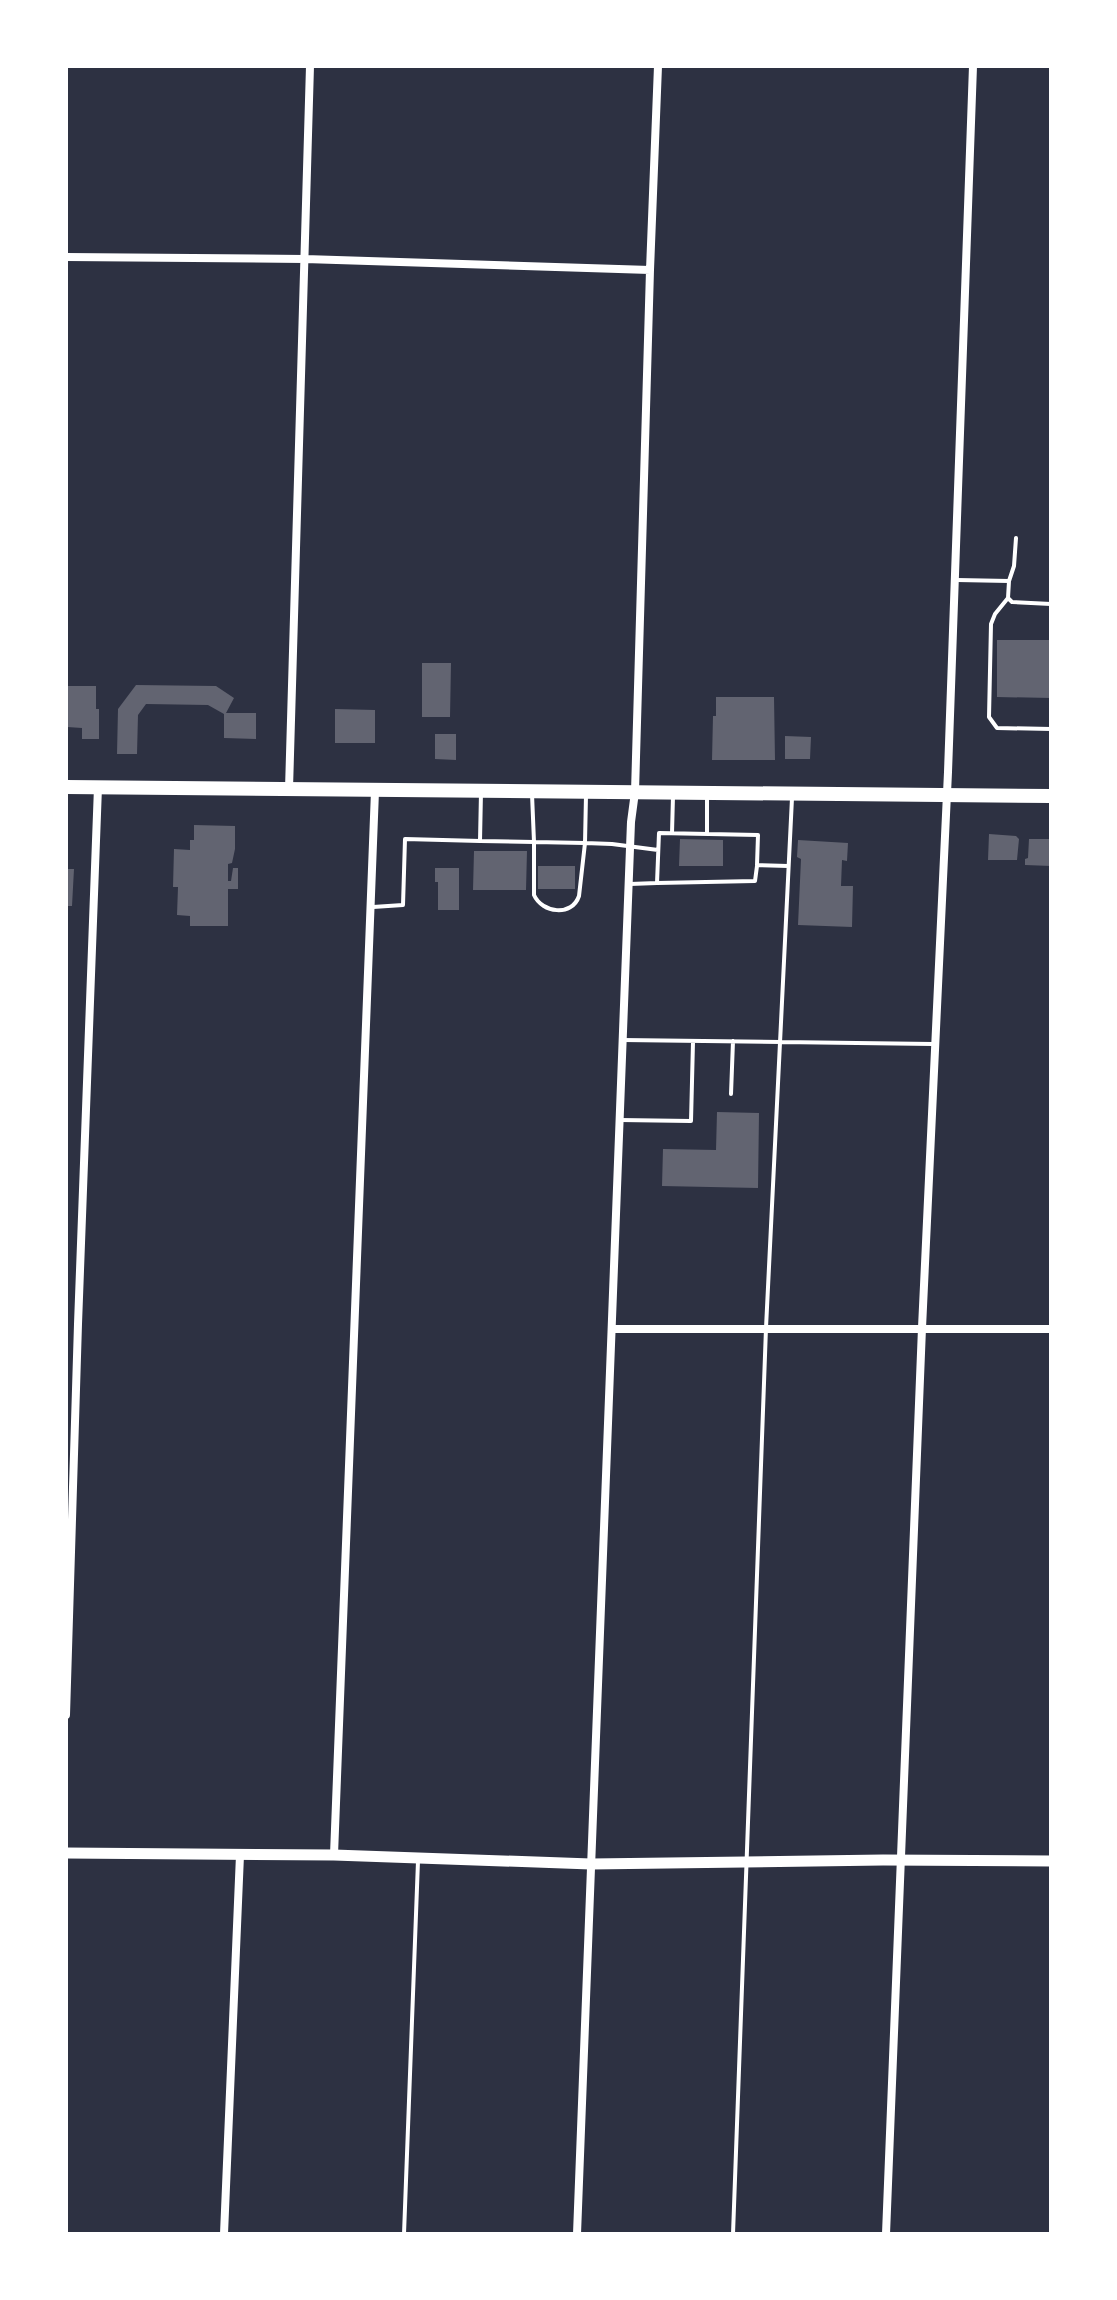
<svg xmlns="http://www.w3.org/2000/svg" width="1117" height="2300" font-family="'DM Sans',sans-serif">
<rect width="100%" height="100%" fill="#2d3142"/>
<path fill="#626471" d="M997 640H1051V698L997 697Z
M422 663H451L450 717H422Z
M136 685 216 686 234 698 226 713H256V739L224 738V714L208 705 146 704 138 715 137 754H117L118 709Z
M66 686H96V709H99V739H82V728L67 727Z
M716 697H774L775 760H712L713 716H716Z
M335 709 375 710V743H335Z
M435 734H456V760L435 759Z
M785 736 811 737 810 759H785Z
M194 825 235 826V849L232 863 228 864V881H231L233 868H238V889H228V926H190V916L177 915 178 887H173L174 849 190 850V840H194Z
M989 834 1016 836 1019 839 1017 860H988Z
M680 839 723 840V866H679Z
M1029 839H1051V866L1025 865V859L1028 858Z
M798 840 848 843 847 861 842 860 841 886H853L852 927 798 925 801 859 797 857Z
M474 851H527L526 890H473Z
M538 866H575V889H538Z
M435 868H459V910H438V882H435Z
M66 869H74L72 906H66Z
M717 1112 759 1113 758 1188 662 1186 663 1149 716 1150Z"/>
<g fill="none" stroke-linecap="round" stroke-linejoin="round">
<path stroke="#fff" stroke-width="4" d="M957 580 1009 581 1008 598 1012 602 1051 604
M1009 581 1014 566 1016 538
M1008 598 995 614 991 624 989 717 997 728 1051 729
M586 795 585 843 534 842V895C542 913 572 917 579 896L585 843 612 844 658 850
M672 833 673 796
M707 833V796
M480 841 534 842 532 794
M657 883 755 881 757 866
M630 884 657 883 659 833 758 835 757 865 788 866
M373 907 403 905 405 839 480 841 481 792
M623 1040 933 1044
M731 1094 733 1041
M620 1120 691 1121 693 1042
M404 2234 418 1861
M733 2234 766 1328 792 798"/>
<path stroke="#fff" stroke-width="8" d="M66 257 305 259 650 270
M289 789 310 66
M613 1329H1051
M66 1715 78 1324 98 787
M334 1855 375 791
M224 2234 240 1855
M577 2234 631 822 635 792 650 270 658 66
M886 2234 922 1328 948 772 973 66"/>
<path stroke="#fff" stroke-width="11" d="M66 1853 334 1855 591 1864 883 1860 1051 1861"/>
<path stroke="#fff" stroke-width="14" d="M66 787 1051 796"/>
</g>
<rect width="1117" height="2300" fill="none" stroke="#ffffff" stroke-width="136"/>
</svg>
